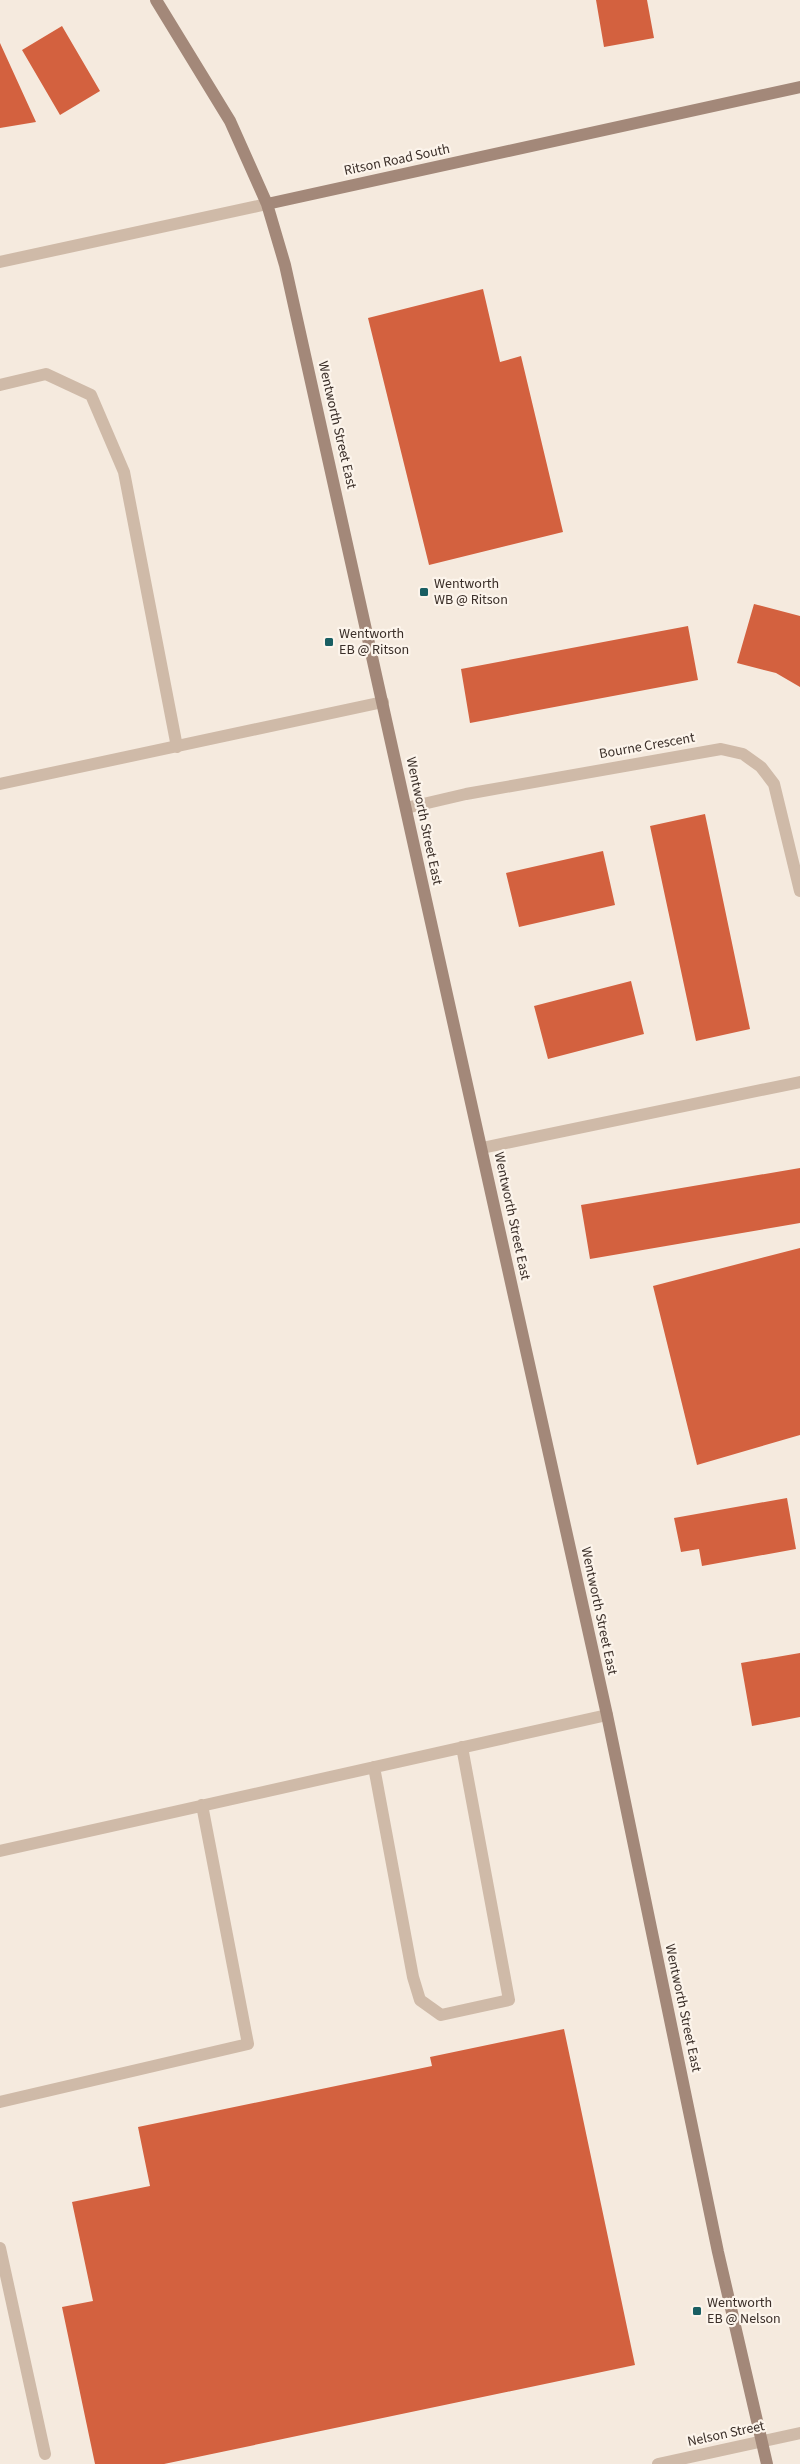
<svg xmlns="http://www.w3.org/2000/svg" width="800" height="2464" font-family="'Source Sans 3',sans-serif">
<rect width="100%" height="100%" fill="#f5eade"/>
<path fill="#d3613f" d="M596 0H647L654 38 604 47Z
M62 26 100 91 60 115 22 50Z
M0 43 36 122 0 128Z
M483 289 500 362 521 356 563 532 429 565 368 318Z
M754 604 800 616V687L776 673 737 663Z
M688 626 698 680 470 723 461 669Z
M705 814 750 1029 696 1041 650 826Z
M603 851 615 905 519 927 506 873Z
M631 981 644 1034 548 1059 534 1006Z
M800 1168V1223L590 1259 581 1205Z
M800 1248V1435L697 1465 653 1286Z
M787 1498 796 1549 702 1566 699 1549 681 1552 674 1518Z
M800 1653V1717L752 1726 741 1663Z
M564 2029 635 2365 164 2464H95L62 2307 93 2301 72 2202 150 2186 138 2127 432 2066 430 2057Z"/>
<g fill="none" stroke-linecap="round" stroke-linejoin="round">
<path stroke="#cfbaa8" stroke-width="12" d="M0 385 46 374 91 395 124 472 177 747
M0 784 383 702
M374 1767 413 1977 420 2000 441 2015 509 2000 462 1747
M0 1851 607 1715
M0 2102 248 2044 202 1805
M0 2248 45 2454"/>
<path stroke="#cfbaa8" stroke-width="12" d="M406 808 466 794 721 749 743 754 761 767 774 784 800 891
M482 1148 800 1082"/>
<path stroke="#cfbaa8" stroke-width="12" d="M0 262 267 204
M658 2464 800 2433"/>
<path stroke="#a38879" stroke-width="12" d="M156 0 230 121 267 204 285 265 607 1715 718 2252 767 2464
M267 204 800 87"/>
</g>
<g fill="#195e62" stroke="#fcf4eb" stroke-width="2">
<rect x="419" y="587" width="10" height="10" rx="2.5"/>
<rect x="324" y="637" width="10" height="10" rx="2.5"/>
<rect x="692" y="2306" width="10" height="10" rx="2.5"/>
</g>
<g text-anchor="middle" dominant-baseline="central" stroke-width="4.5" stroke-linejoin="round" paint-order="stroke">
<g font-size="14" fill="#3b2f29" stroke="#fcf4eb">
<text transform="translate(397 160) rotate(-12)">Ritson Road South</text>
<text transform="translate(337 425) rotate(77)">Wentworth Street East</text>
<text transform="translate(647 746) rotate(-10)">Bourne Crescent</text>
<text transform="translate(424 821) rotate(78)">Wentworth Street East</text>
<text transform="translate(512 1216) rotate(78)">Wentworth Street East</text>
<text transform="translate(599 1611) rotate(78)">Wentworth Street East</text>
<text transform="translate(683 2008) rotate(78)">Wentworth Street East</text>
<text transform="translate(726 2434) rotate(-12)">Nelson Street</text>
</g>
<g font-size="14" fill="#3b2f29" stroke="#fcf4eb" text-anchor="start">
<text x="434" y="584">Wentworth<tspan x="434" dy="16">WB @ Ritson</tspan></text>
<text x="339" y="634">Wentworth<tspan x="339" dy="16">EB @ Ritson</tspan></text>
<text x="707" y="2303">Wentworth<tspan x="707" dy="16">EB @ Nelson</tspan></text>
</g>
</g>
</svg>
